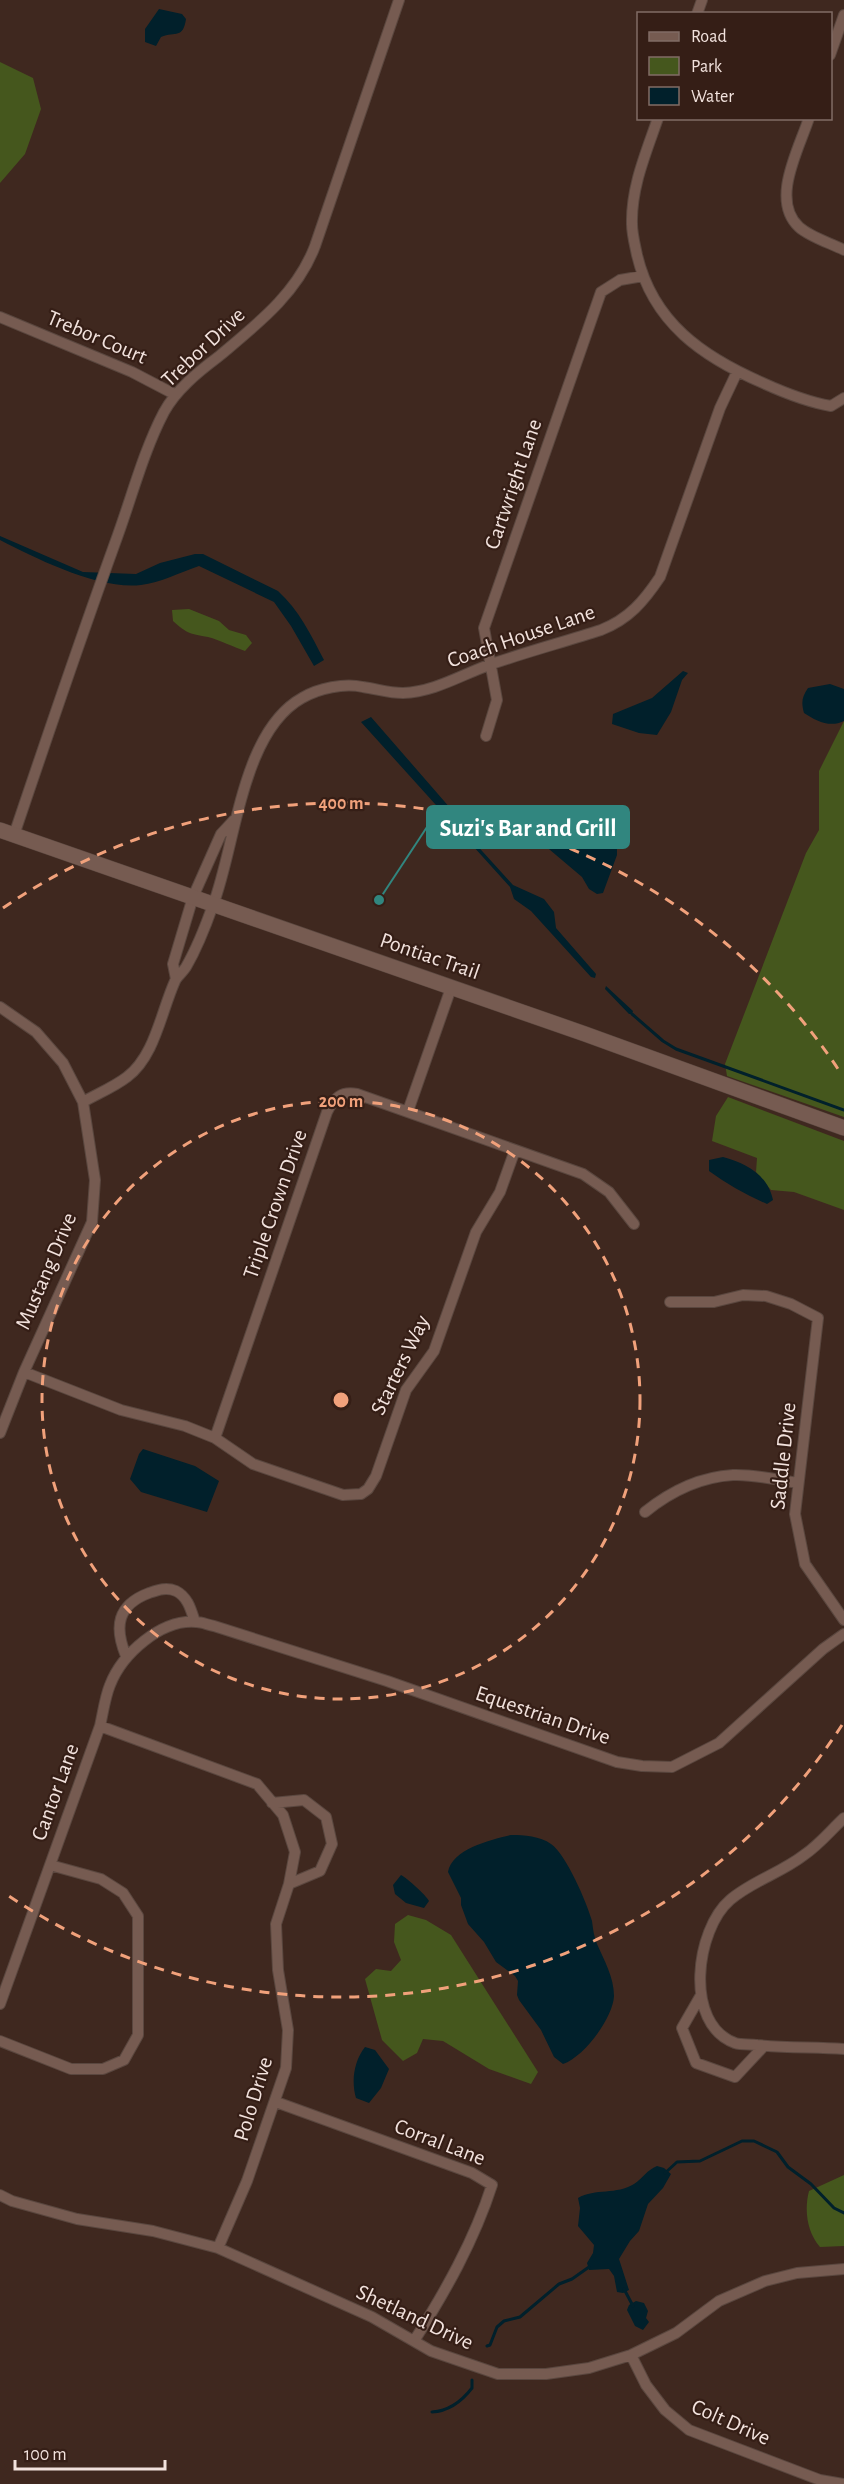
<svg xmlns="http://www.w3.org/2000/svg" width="844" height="2484" font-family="'Alegreya Sans',sans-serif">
<rect width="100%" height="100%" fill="#3f281f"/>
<path fill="#45571d" d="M0 62 33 78 41 109 25 154 0 183Z
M189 609 219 621 229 630 246 635 252 643 245 651C233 647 220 640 208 637 191 634 187 634 173 621L172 610Z
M844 721V1117L727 1076 725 1064 806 853 819 830V771Z
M728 1097 844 1141V1210L794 1192 771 1190 756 1172 757 1158 712 1141 716 1116Z
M408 1915 426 1920 451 1935 538 2072 531 2084 489 2069 443 2041 423 2039 417 2053 403 2061 382 2040 365 1979 376 1969 391 1971 401 1960 394 1942 395 1924Z
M844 2175V2246L820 2247C807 2232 804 2210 809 2191Z"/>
<path fill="#01202b" d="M159 9 182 14 186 19C183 39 176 31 161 37L156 46 145 42V29Z
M0 536 83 572 136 574 160 563 195 554H203L278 591C299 610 311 635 324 660L314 666 291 626 274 602 199 566C181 572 160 583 141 585 99 590 37 559 0 540Z
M683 671 688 673 682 680 671 712 657 735 639 733 612 724 613 714 652 698Z
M830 684 844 689V721C830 728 816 721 804 713 801 702 802 697 808 688Z
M371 717 451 809 453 819 513 885 544 899 554 912 556 928 596 974 595 978 591 977 531 911 514 899 510 887 361 722Z
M555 826 617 845V855L603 893 597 894 589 889 582 877 543 844C544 835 546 829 555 826Z
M606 986 633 1011 632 1014H629L605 989Z
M723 1157C746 1163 768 1175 773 1200L767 1204C746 1195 727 1184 709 1171V1160Z
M143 1449 195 1466 219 1481 207 1512 141 1492 130 1479 139 1454Z
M511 1835C524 1835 540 1836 551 1844 566 1854 587 1903 592 1921 593 1929 594 1937 597 1944 604 1960 614 1977 614 1996 613 2018 584 2057 563 2064L554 2057 541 2030 519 2000 517 1995 518 1981 515 1976 496 1962 484 1942 468 1924 461 1905V1898L448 1872C452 1849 490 1840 511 1835Z
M401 1875C407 1878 426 1895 429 1901L424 1908 406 1903 395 1894 393 1885Z
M365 2047 375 2050 389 2069 381 2088 369 2103 356 2098C351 2081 354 2061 365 2047Z
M657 2166 664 2168 671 2174 663 2188 648 2204 639 2231 630 2241 619 2259 629 2290 623 2293 617 2292 614 2276 609 2269 589 2270 587 2263 593 2253 594 2245 578 2226 580 2208 578 2198C595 2188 617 2195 634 2184 643 2178 647 2170 657 2166Z
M636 2301 644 2303 648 2311 646 2318 649 2322 643 2330 635 2326 627 2310 629 2305Z"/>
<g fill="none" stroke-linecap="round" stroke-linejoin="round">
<path stroke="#01202b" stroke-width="3" d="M632 1014 663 1041 676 1049 844 1110
M665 2173 677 2162 700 2161 742 2141H754L777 2152 788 2167 811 2184 834 2208 844 2213
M624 2289 633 2306
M487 2346 490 2345 497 2327 504 2321 520 2317 559 2284 572 2279 589 2267
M432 2412C449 2411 462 2401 472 2388V2380"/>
<g stroke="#5a473f" stroke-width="12">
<path id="street" d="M697 14 702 0
M830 55 844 15
M658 118C646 153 631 187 632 224 632 234 635 245 637 255 653 323 703 357 763 383 785 393 808 402 831 406L844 398
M809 118C799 149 770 200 799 227 810 237 830 243 844 250
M0 317 132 372 176 395
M486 736 497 700 484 628 601 292 620 280 643 276
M14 835C47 737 80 640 115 543 131 500 143 452 164 412 176 390 198 372 218 357 256 325 297 294 315 246L399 0
M176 979 173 964 193 897 221 834 234 820
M0 1007 36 1032 63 1063 83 1102 95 1180 92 1222 24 1372 0 1433
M83 1102C97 1094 114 1087 127 1077 155 1056 161 1012 175 981 177 976 183 972 186 967 197 948 206 925 213 905 236 845 241 732 302 698 319 688 344 683 363 687 377 689 389 693 403 693 434 692 461 675 489 665 526 652 564 642 601 630 629 619 644 601 660 577L720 408 737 372
M408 1111 451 988
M670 1302H714L743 1295 766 1296 791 1304 818 1318 795 1514 805 1564 844 1620
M24 1372 121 1410 185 1426 215 1438 253 1464 343 1495 361 1494 368 1489 376 1476 406 1390 434 1351 476 1232 500 1192 515 1150
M215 1438 327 1112C334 1098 341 1091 357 1094L583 1174 609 1192 634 1224
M645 1512C671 1491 699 1477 733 1475 754 1474 777 1480 798 1483
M126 1656C114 1627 117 1605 149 1593 158 1590 166 1587 176 1591 188 1597 191 1610 195 1622
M100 1726 257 1784 283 1815 295 1852 289 1884 276 1924 278 1970 288 2030 286 2068 247 2181 218 2248
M272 1803 304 1800 326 1817 332 1844 320 1871 289 1884
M844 1818C831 1830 819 1845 804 1855 781 1873 752 1881 730 1900 696 1929 683 2024 735 2043 741 2045 751 2044 757 2045 786 2048 815 2047 844 2049
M701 1995 682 2028 696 2063 735 2077 764 2046
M0 2004 100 1726C103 1713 105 1697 110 1685 122 1654 161 1619 196 1622 202 1622 208 1625 214 1626L387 1681 617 1762 642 1766 672 1767 719 1743 823 1649 844 1634
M0 2041 71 2069H103L124 2060 138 2035V1916L123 1893 101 1879 50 1865
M276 2102 472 2173 492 2185C474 2241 445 2292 414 2341
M0 2195 12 2201 77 2219 153 2231 218 2248 372 2317 431 2351 498 2374H546L589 2368 631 2355 676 2333 719 2301 765 2281 797 2273 844 2269
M631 2355 646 2385 665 2410 689 2430 820 2480 844 2484"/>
</g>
<g stroke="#5a473f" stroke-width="16">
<path id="secondary" d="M0 830 585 1034 844 1128"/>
</g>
<use href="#street" stroke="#765b51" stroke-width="10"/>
<use href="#secondary" stroke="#765b51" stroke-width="15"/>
</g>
<g fill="none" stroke="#f1a17b" stroke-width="3" stroke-dasharray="10 8">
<circle cx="341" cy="1400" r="299"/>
<path d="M842 1725A597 597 0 0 1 3 1892M3 908A597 597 0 0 1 842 1075"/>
</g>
<g text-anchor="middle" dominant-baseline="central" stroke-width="4.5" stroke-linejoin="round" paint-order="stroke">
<g font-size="22" fill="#f2e2dd" stroke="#351e16">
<text transform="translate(97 337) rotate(23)">Trebor Court</text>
<text transform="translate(203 347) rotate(-43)">Trebor Drive</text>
<text transform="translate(513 484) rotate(-71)">Cartwright Lane</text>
<text transform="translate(521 636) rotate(-19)">Coach House Lane</text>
<text transform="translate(430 956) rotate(19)">Pontiac Trail</text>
<text transform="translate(275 1204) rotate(-71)">Triple Crown Drive</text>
<text transform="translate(46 1271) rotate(-67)">Mustang Drive</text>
<text transform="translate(400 1365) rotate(-64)">Starters Way</text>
<text transform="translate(783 1456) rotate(-84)">Saddle Drive</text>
<text transform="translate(543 1715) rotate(19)">Equestrian Drive</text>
<text transform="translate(55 1792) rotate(-70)">Cantor Lane</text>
<text transform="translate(253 2099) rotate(-73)">Polo Drive</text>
<text transform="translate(440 2142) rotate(21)">Corral Lane</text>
<text transform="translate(415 2317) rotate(25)">Shetland Drive</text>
<text transform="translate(731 2422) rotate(24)">Colt Drive</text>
</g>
</g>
<circle cx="341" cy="1400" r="9" fill="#f1a17b" stroke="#351e16" stroke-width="3"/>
<g font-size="18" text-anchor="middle" font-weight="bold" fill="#f1a17b" stroke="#351e16" stroke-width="4.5" stroke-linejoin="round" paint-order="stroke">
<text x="341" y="809">400 m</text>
<text x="341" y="1107">200 m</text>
</g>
<path fill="none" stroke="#31867f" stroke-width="2" d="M379 900L427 827"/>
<circle fill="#31867f" stroke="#351e16" stroke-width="2" cx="379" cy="900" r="6"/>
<rect fill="#31867f" stroke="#31867f" stroke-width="2" x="427" y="806" width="202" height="42" rx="6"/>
<g font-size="24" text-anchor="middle" font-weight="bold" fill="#fff">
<text x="528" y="836">Suzi's Bar and Grill</text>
</g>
<rect x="637" y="12" width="195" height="108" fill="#351e16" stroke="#816c66" stroke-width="1.5"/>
<rect x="649" y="32" width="30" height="9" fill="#765b51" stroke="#816c66" stroke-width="1.5"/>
<text x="691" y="42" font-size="18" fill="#f2e2dd">Road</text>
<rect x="649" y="57" width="30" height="18" fill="#45571d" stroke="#816c66" stroke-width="1.5"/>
<text x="691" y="72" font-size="18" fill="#f2e2dd">Park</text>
<rect x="649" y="87" width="30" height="18" fill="#01202b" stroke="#816c66" stroke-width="1.5"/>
<text x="691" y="102" font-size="18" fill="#f2e2dd">Water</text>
<path d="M15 2460v9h150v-9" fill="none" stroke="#f2e2dd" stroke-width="3"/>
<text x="24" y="2460" font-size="18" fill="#f2e2dd" stroke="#351e16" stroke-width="4.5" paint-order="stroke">100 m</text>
</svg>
